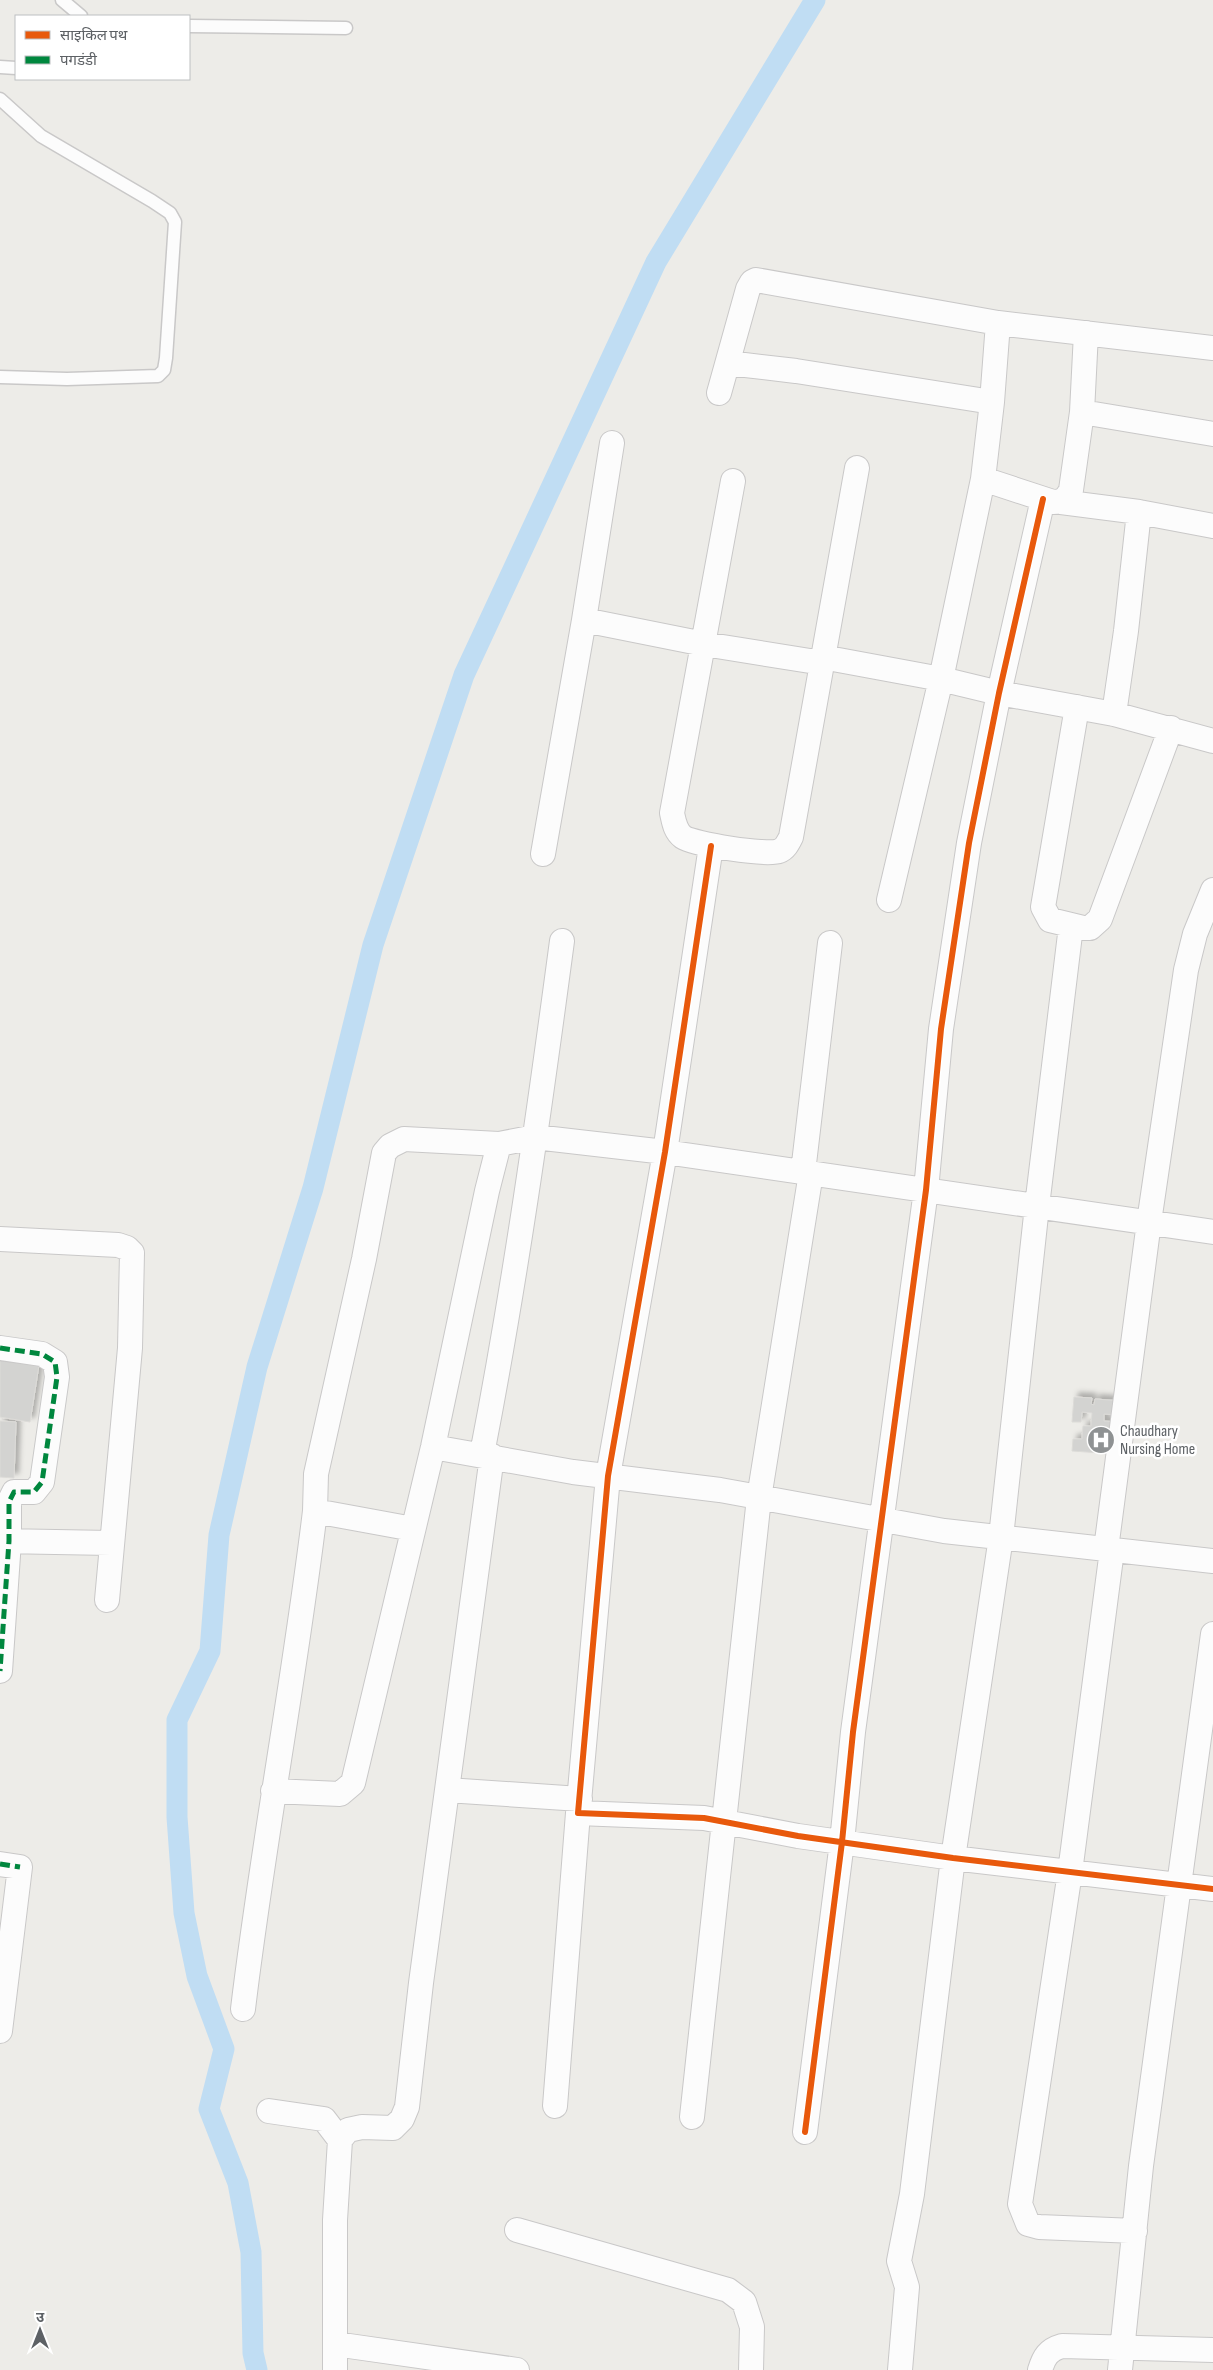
<svg xmlns="http://www.w3.org/2000/svg" width="1213" height="2370" font-family="'Sofia Sans Condensed','Noto Sans Devanagari',sans-serif">
<defs>
<filter id="shadow"><feDropShadow dx="4.5" dy="-4.5" stdDeviation="2.5" flood-color="#0004"/></filter>
</defs>
<rect width="100%" height="100%" fill="#edece8"/>
<g fill="none" stroke-linecap="round" stroke-linejoin="round">
<path stroke="#c0ddf3" stroke-width="21" d="M257 2370 253 2353 251 2252 238 2183 209 2109 224 2049 197 1976 184 1913 177 1817V1720L210 1651 219 1535 257 1367 313 1188 373 945 464 675 656 262 815 0"/>
</g>
<path fill="#d3d3d1" stroke="#dcdbd8" filter="url(#shadow)" d="M0 1359 39 1365 30 1422 0 1417Z
M1074 1397 1092 1398 1091 1404 1094 1405 1095 1399 1122 1401 1121 1415 1104 1414V1421L1117 1422 1114 1454 1072 1451 1073 1439H1082L1083 1426H1091L1092 1413 1082 1412 1081 1422H1072Z
M0 1421 16 1422 14 1478 0 1477Z"/>
<g fill="none" stroke-linecap="round" stroke-linejoin="round">
<g stroke="#c9c8c8" stroke-width="15">
<path id="lane" d="M62 0 81 16
M189 26 346 28
M0 67 16 68
M0 99 41 136 152 201 170 213 175 222 166 358 164 370 158 376 67 379 0 377"/>
</g>
<g stroke="#c9c8c8" stroke-width="26">
<path id="street" d="M998 323 992 402 983 479 941 679 999 693 1114 714 1213 741
M728 363 796 371 992 402
M719 393 748 289 752 282 756 280 998 323 1213 348
M1082 412 1213 434
M983 479 1053 502C1063 502 1066 499 1071 490L1082 412 1086 333
M733 481 672 813C674 822 675 831 683 837 693 844 767 856 779 851 785 849 788 843 791 837L857 468
M1061 502 1139 512 1213 526
M584 620 704 644 810 661 833 659 941 679 889 900
M1077 707 1043 907 1050 920 1083 928H1090L1100 919 1171 728
M1114 714 1126 631 1139 512
M711 846 665 1152 608 1476 578 1813 704 1818 798 1836 953 1858 1213 1889
M543 854 584 620 612 443
M803 1172 830 943
M0 1239 118 1245 127 1248 132 1253 130 1348 107 1600
M0 1348 42 1354 55 1362 57 1377 42 1482 34 1492H14L9 1502V1541L0 1671
M433 1447 573 1472 720 1490 944 1531 1213 1561
M482 1454C515 1284 539 1113 562 941
M315 1511 316 1474 364 1259 384 1153 390 1146 404 1139 499 1144 535 1137 665 1152 1213 1232
M0 1541 111 1543
M1106 1549 1149 1222 1186 970 1195 934 1213 890
M1112 1550 1070 1872 1020 2204 1028 2224 1039 2227 1135 2231
M447 1790 580 1799
M273 1791 340 1794 353 1783 433 1447 487 1191 499 1144
M0 1864 20 1867 0 2031
M243 2009C263 1842 295 1678 315 1511L413 1529
M555 2106 578 1813
M269 2111 324 2119 340 2140
M692 2117 759 1498 811 1173
M805 2132 842 1842 853 1732 926 1190 941 1029 969 843 999 693 1043 499
M517 2230 728 2290 744 2302 752 2327 751 2370
M335 2344 517 2370
M335 2370V2220L340 2140 348 2130 362 2127 393 2128 402 2119 407 2107 421 1983 492 1456
M900 2370 907 2287 899 2261 912 2194 953 1858 1001 1537 1037 1206 1071 926
M1040 2370C1044 2357 1048 2350 1062 2346L1213 2350
M1120 2370 1141 2166 1213 1634"/>
</g>
<use href="#lane" stroke="#fcfcfc" stroke-width="12"/>
<use href="#street" stroke="#fcfcfc" stroke-width="24"/>
<path stroke="#00873e" stroke-width="5" stroke-dasharray="10 5" stroke-linecap="butt" d="M0 1348 42 1354 55 1362 57 1377 42 1482 34 1492H14L9 1502V1541L0 1671
M0 1864 20 1867"/>
<g stroke="#fff" stroke-width="9">
<path id="cycleway" d="M711 846 665 1152 608 1476 578 1813 704 1818 798 1836 953 1858 1213 1889
M805 2132 842 1842 853 1732 926 1190 941 1029 969 843 999 693 1043 499"/>
</g>
<use href="#cycleway" stroke="#e8590c" stroke-width="6"/>
</g>
<defs>
<g id="hospital-disc" transform="scale(1.4375)"><circle r="9.5" fill="#8f9293" stroke="#fff"/><path d="M-5-5h3v3.5h4V-5h3V5h-3V1.5h-4V5h-3Z" fill="#fff"/></g>
</defs>
<g fill-rule="evenodd">
<use href="#hospital-disc" x="1101" y="1440"/>
</g>
<g text-anchor="middle" dominant-baseline="central" stroke-width="5" stroke-linejoin="round" paint-order="stroke">
<g font-size="16" fill="#5d6165" stroke="#fff" text-anchor="start">
<text x="1120" y="1431">Chaudhary<tspan x="1120" dy="18">Nursing Home</tspan></text>
</g>
</g>
<rect x="15" y="15" width="175" height="65" fill="#ffffff" stroke="#bec0c1"/>
<rect x="25" y="31" width="25" height="8" fill="#e8590c" stroke="#bec0c1"/>
<text x="60" y="40" font-size="15" fill="#5d6165">साइकिल पथ</text>
<rect x="25" y="56" width="25" height="8" fill="#00873e" stroke="#bec0c1"/>
<text x="60" y="65" font-size="15" fill="#5d6165">पगडंडी</text>
<g transform="translate(40 2330)" stroke="#ffffff" stroke-width="4" paint-order="stroke">
<path d="M0-4L9 19L0 12L-9 19Z" fill="#5d6165"/>
<text y="-8" font-size="14" font-weight="bold" text-anchor="middle" fill="#5d6165">उ</text>
</g>
</svg>
